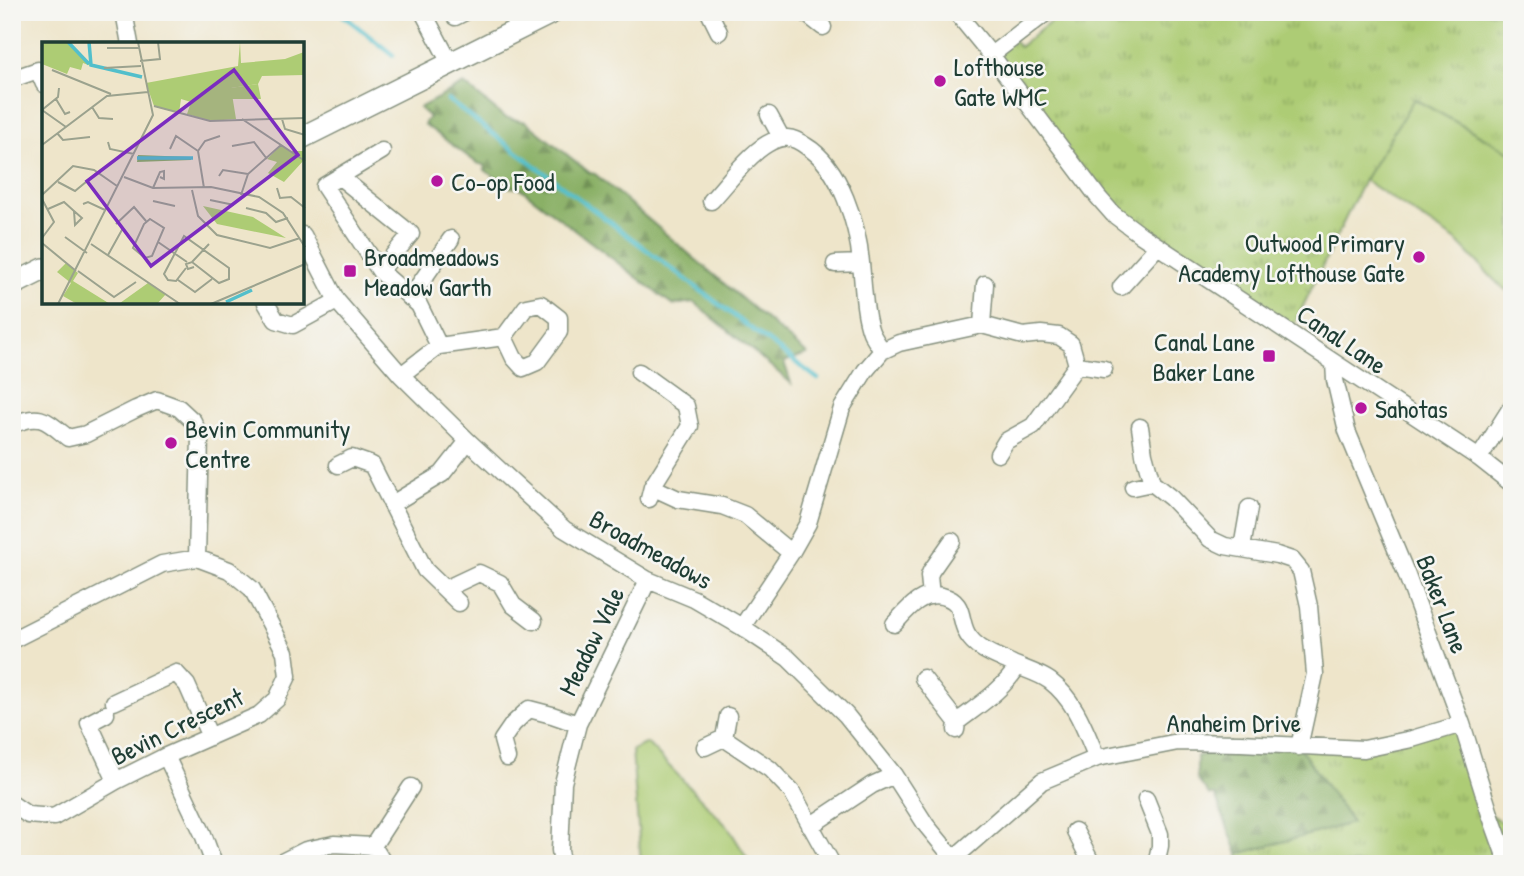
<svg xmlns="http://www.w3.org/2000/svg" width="1524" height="876" font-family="'Patrick Hand',sans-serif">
<defs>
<pattern id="grass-tufts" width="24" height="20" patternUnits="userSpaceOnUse" patternTransform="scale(1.75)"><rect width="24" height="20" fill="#adcc74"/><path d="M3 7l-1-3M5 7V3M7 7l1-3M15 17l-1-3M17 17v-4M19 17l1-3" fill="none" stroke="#8ca760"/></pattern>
<pattern id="forest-firs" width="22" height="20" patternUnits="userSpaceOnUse" patternTransform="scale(1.75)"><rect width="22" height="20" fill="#8ab066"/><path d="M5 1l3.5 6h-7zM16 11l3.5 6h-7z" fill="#709055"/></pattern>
</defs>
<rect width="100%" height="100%" fill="#f6f6f2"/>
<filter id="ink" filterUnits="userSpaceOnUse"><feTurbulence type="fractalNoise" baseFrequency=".0143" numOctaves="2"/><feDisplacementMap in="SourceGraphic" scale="14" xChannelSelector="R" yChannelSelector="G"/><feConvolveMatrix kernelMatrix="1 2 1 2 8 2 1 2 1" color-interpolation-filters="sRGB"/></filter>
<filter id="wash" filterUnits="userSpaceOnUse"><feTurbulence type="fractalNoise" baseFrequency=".00686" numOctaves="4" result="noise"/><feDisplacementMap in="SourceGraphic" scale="28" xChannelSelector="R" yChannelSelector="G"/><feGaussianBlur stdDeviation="1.57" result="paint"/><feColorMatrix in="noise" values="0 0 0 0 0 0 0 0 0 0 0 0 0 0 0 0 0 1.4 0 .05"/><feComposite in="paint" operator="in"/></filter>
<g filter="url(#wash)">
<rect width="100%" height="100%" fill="#eee5ca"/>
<path fill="url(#grass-tufts)" stroke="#668454" stroke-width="2" d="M1063 12H1512V153L1414 99 1364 180 1290 333 1125 224 992 56 1013 39 1019 47Z
M1462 724 1489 814 1512 829V864H1243L1238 854 1352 823 1299 747 1364 749Z"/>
<path fill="url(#forest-firs)" stroke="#54764d" stroke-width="2" d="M464 84 504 117 526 122 590 173 595 174 807 354 784 362 791 383 694 302 673 305 520 188 508 187 485 170 484 165 477 163 424 124 429 117 419 108Z
M1299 747 1352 823 1238 854 1215 795H1209L1197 779V756L1222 751Z"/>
<path fill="#adcc74" stroke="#668454" stroke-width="2" d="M1414 99 1512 153V294L1499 285 1458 242 1364 180Z
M647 743 728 827 751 864H641L632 750Z"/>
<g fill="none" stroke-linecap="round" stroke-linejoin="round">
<path stroke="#52bfcb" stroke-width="4.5" d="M339 12 393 55
M448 100 818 379"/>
</g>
</g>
<g filter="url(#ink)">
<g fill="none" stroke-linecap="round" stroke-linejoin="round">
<g stroke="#86917f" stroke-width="19">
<path id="minor" d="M124 12 130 44
M423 12 450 63
M709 12 719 32
M804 12 823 27
M956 12 992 56 1098 197 1113 214 1141 235 1479 458 1512 484
M455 17 465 12
M991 55 1047 12
M12 79 38 70 44 84
M769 115 781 137
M382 151 324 186 380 271 419 305 439 346
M340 177 411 234 380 271
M711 201C727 184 748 155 767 144 783 135 792 136 806 146 841 167 858 226 861 263 863 283 864 314 871 332 874 339 879 345 882 351
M303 235 337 301 401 375 468 441 564 529 648 580 694 599 742 627 788 658 846 715 894 775 926 825 958 864
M835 264 861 263
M1121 287 1158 246
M410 298 451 239
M266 303 276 320 293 325 337 301
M982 325 985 284
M1334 363 1335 380 1347 431 1406 573 1462 724 1490 814 1508 864
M639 372 686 406 690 426 652 487 649 499
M401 375 439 346 504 337 526 307 541 304 559 318V332L537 362 523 368 514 358 504 337
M12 425C40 412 46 420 68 438L86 434 136 409 157 400 179 408 193 421 200 437 197 558
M1140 427 1144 454 1152 483
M998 454 1006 441 1033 426 1077 365
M1479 458 1512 406
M338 465 352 458 372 465 425 570 459 603
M652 487 678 499 722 506 745 515 791 553
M1133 487 1152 483 1171 498 1210 539 1225 546 1277 555 1292 560 1301 571 1309 606 1315 674 1299 747
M392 504 442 474 468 441
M1242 548 1249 508
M445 589 479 573 500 583 513 605 534 621
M931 596 929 576 931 571 952 541
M894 624C907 610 921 591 942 596 968 602 957 623 970 638 980 651 997 656 1011 663 1023 669 1039 673 1050 681 1075 700 1085 730 1097 758
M742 627 791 553 808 523 842 408 865 371 882 351 899 343 982 325 1023 336 1041 334 1059 336 1071 344 1077 365 1104 369
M12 640 162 564 197 558 229 570 252 589 285 652 288 676 277 699 259 715 166 756 116 781 54 817 28 815 12 804
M923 678 957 722
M114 702 176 673 187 685 210 737
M106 714 89 723 116 781
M956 730 957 722C979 705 1003 690 1018 666
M724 738 770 769 792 792 832 864
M705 747 724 738 728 716
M166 756 203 834 214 864
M507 758 502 740 513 724 529 709 552 715 578 724
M1146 799 1160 834V846L1156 864
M810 826 872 785 894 775
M1075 831 1092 864
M373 846 411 787
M953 859 1042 781 1097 758 1178 742 1241 743 1364 749 1412 739 1462 724
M278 864 306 850 334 844 373 846 384 864
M562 864 560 850 563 783 578 724 648 580"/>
</g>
<g stroke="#86917f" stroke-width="24">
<path id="major" d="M303 137 553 12
M12 285 44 269"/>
</g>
<use href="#minor" stroke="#fff" stroke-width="16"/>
<use href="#major" stroke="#fff" stroke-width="21"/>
</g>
</g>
<g fill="#b5179e" stroke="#f6f6f2" stroke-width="2.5">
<circle cx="940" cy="81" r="7"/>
<circle cx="437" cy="181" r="7"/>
<circle cx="1419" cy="257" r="7"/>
<rect x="343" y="264" width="14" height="14" rx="3.5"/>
<rect x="1262" y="349" width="14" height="14" rx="3.5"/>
<circle cx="1361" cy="408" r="7"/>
<circle cx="171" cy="443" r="7"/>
</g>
<g text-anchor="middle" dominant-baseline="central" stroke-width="5" stroke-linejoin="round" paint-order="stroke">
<g font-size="26" fill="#1f3d34" stroke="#f6f6f2" text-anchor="start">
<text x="954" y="66">Lofthouse<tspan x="954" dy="30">Gate WMC</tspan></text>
<text x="451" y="181">Co-op Food</text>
<text x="1405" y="242" text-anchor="end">Outwood Primary<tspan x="1405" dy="30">Academy Lofthouse Gate</tspan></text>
<text x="364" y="256">Broadmeadows<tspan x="364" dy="30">Meadow Garth</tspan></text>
<text x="1255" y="341" text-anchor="end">Canal Lane<tspan x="1255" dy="30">Baker Lane</tspan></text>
<text x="1375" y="408">Sahotas</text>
<text x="185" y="428">Bevin Community<tspan x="185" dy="30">Centre</tspan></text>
</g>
<g font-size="26" fill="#1f3d34" stroke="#f6f6f2">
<text transform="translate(1342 339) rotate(34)">Canal Lane</text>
<text transform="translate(651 549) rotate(29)">Broadmeadows</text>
<text transform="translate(1443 604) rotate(69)">Baker Lane</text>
<text transform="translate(591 641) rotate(-64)">Meadow Vale</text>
<text x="1234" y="722">Anaheim Drive</text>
<text transform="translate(177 726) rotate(-26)">Bevin Crescent</text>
</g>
</g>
<g transform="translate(42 42)">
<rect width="262" height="262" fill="#eee5ca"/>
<path d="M198 0 199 21 243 17 262 10V33L220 34 216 42 189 46 194 77 168 79 145 72 149 60 139 57 137 71 112 64 104 41 196 24ZM239 103 248 109H262V118L242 140 226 131 235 120 225 117Z" fill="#adcc74"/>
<path d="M96 113 149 115V118L95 120Z" fill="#8ab066"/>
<path d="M24 221 36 231 31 239 68 262H35L21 254 29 241 15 230Z" fill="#adcc74"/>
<path d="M0 0H24L49 24 41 21 39 28 28 25 25 32 0 22ZM216 42 219 57H190L188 46ZM161 164 211 175 244 196 175 182ZM106 241 124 252 115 262 78 261Z" fill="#adcc74"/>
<path fill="none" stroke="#52bfcb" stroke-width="3.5" d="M26 0 47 22M47 0 49 23 100 35M95 116H151M184 260 210 248"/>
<path fill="none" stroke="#9ba28e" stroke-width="2" d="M65 6H97M98 19 118 17 116 0M62 26 99 24M10 28 69 52M17 46 16 55 0 68 24 85M14 57 23 72 28 70M112 64 168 79 263 76M50 65 57 76 71 77M200 77 263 119M240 77 243 87 263 93M15 91 21 98 48 95M66 100 68 107 92 112M0 103 65 54 106 50M190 104 212 100 225 117M128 107 134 94 156 109M177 134 181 128 206 132M82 135 111 146 169 145 217 155 241 171 263 205M16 140 33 149 56 130M111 146 118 130 122 129V137L118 135M162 146 156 109 163 99 178 94M235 146 238 156 249 155 263 166M150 148 156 174 175 193 228 206 258 196M0 153 31 124 52 128 75 144M199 153 206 132 239 103M0 157 12 180 0 196M168 158 192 163M111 159 133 164M41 162 46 160 63 168M204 166 224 171 234 180 246 176M6 167 22 160 32 169 40 176 33 183 32 169M108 177 122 186 110 214 103 216 91 206 102 182ZM74 182 92 165 104 179M23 195 45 211M116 200 145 220M0 201 34 229M49 202 138 262M66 213 81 186M150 220 167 202M144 226 134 239 126 238 122 232 142 194 187 226V237L177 241 150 220 144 222 146 227 152 225M36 229 72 255 94 240M136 238 153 250 170 237M16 262 111 73 96 0M169 262 263 222"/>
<path fill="#7b2cbf" fill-opacity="0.15" stroke="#7b2cbf" stroke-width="3.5" d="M192 28 256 113 109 224 45 139Z"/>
<rect width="262" height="262" fill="none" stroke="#1f3d34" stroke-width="3.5"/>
</g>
<rect width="1524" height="876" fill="none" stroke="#f6f6f2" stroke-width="42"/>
</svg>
